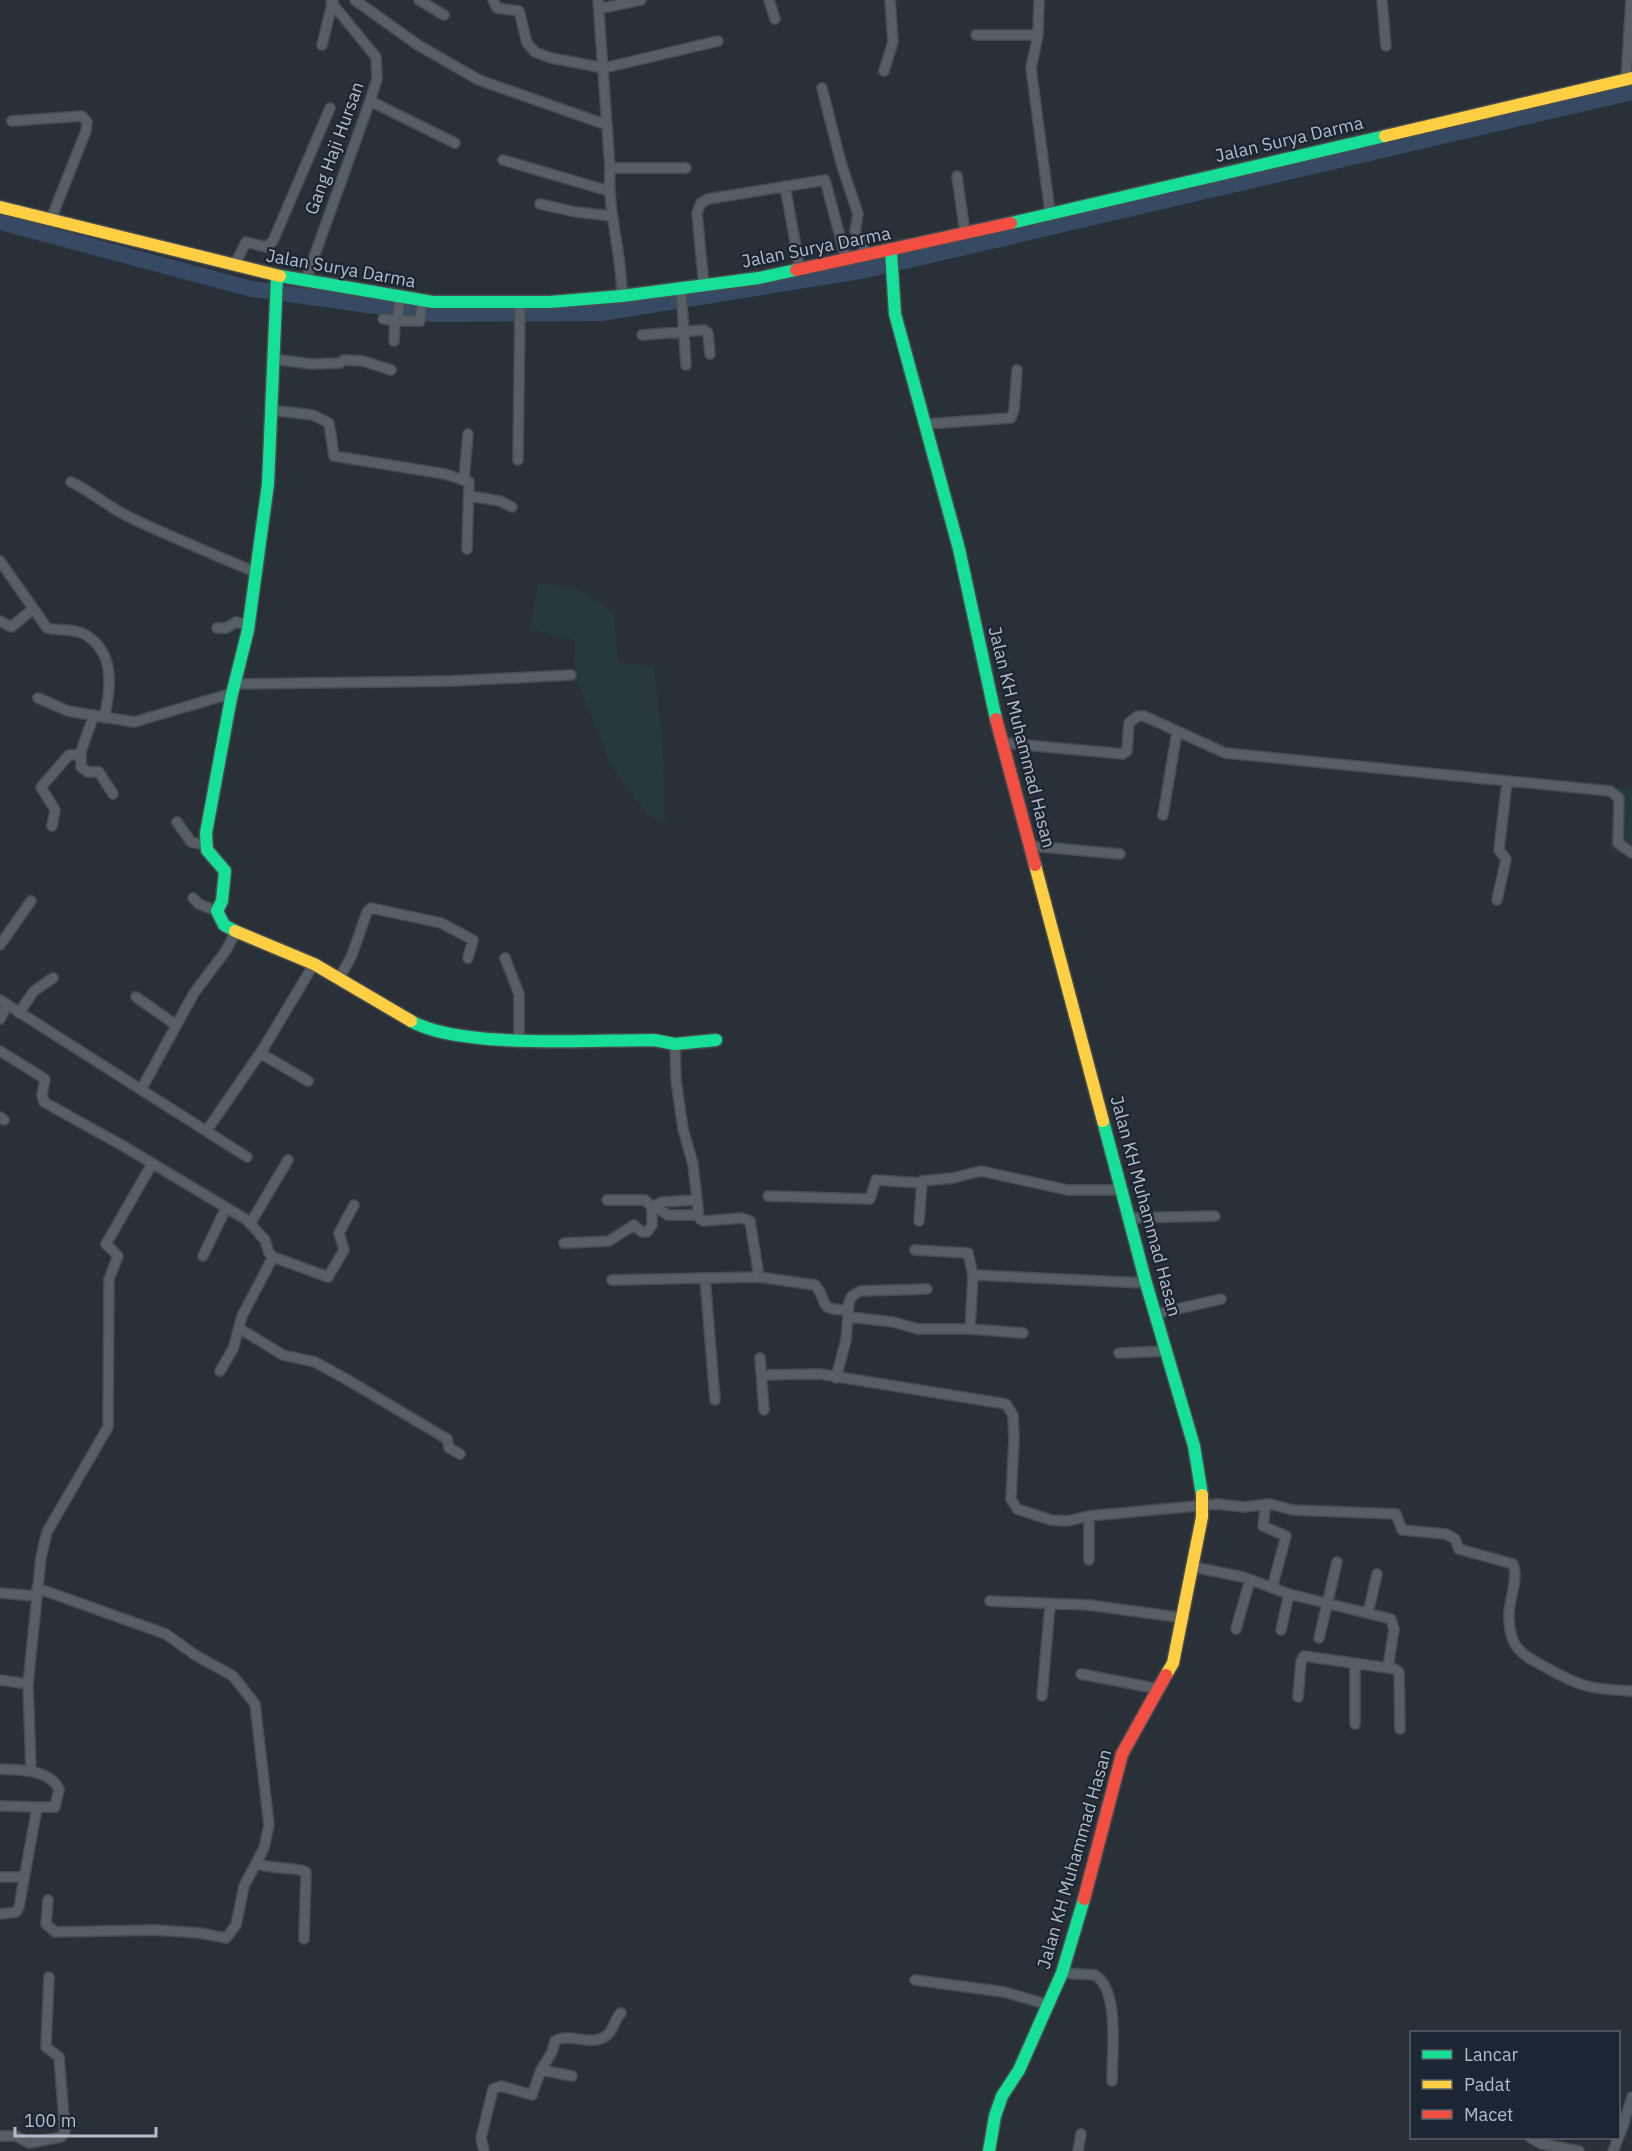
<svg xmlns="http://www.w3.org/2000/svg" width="1632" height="2151" font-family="'IBM Plex Sans',sans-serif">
<rect width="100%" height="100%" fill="#293037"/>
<path fill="#263a3d" d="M538 583 580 590 613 612 619 662 654 667 663 751 665 821 650 817 613 769 575 676 574 640 530 629Z
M1616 786 1632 788V858L1609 850Z"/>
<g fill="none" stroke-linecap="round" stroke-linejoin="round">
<path stroke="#374a63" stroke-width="16" d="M0 222 252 289 433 314 601 313 866 270 1632 92"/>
<g stroke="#474c52" stroke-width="12">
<path id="street" d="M355 0 418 45 479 80 607 125
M419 0 444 15
M493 0 497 8 519 11 527 43 535 52 551 58 604 68 718 41
M598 0 610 168C607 212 622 253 622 296
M769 0 775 19
M1039 0 1038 35 1031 68 1050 212
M1382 0 1386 46
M599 9 641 0
M976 35H1038
M322 45 333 0
M884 71 893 42 890 0
M1626 79 1631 0
M822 88 841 163 858 214 855 231 868 255
M370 101 455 143
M12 121 82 116 87 122 86 131 51 219
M503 160 609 191
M610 168H686
M957 176 965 233
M785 186 800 269
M540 204 576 212 611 216
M234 266 246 242 266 247 273 241 330 108
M305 282 370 101 377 79 376 57 331 2
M704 286 697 213 701 203 708 199 825 180 846 259
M681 289 686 365
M383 319 397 321 400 297
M397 321H420L422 300
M642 335 704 330 708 333 710 354
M394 341 395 321
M273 359 312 364 340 363 344 360 363 361 391 370
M270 410 313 415 329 423 334 456 445 474 469 482 467 549
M926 424 1011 418 1014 410 1017 370
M518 460 520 304
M464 480 468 434
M71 482C93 492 109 508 131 518 171 537 213 554 255 572
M470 496 500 501 512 507
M0 561 47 628C59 631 73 628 84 634 116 652 111 689 104 718
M0 621 11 627 33 609
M217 628H226L236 622 249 625
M237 684 451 681 571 675
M38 698 68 711 134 722 233 693
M94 715 81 751V767L88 772H99L113 794
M1004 743 1123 754 1127 751 1129 723 1138 716H1144L1225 753 1610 791 1619 798 1618 843 1632 853
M1163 815 1177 732
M177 822 191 842 205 845
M52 826 55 810 41 787 69 755H81
M1031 846 1120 854
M193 898 199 904 217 911
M1497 900 1506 859 1499 850 1507 782
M0 945 31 901
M505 958 519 994V1039
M339 979 352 955 367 912 371 908 441 923 473 940 468 958
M136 997 176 1025
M0 1000 247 1157
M19 1013 34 991 53 978
M0 1019 7 1005
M675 1044 676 1080 683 1129 693 1164 699 1218 703 1221 741 1218 750 1221 759 1277
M0 1051 45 1079 42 1095 44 1102 125 1147 247 1220 265 1240 269 1253 273 1257 328 1277 344 1250 339 1233 354 1205
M260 1053 308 1081
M142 1088 194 993 225 952 236 932
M0 1117 4 1120
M207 1130 263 1049 314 964
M768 1196 870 1199 876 1180 921 1183
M607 1200H645L652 1207
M655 1206 668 1215H698
M1130 1218 1215 1216
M919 1221 922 1181 953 1178 981 1171 1068 1190H1121
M250 1224 288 1160
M564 1243 609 1241 634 1225 642 1232H647L652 1225V1207L662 1202 695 1200
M915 1250 968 1253 973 1275 970 1329
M203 1256 226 1208
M973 1275 1146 1283
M705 1278 715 1400
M612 1280 759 1277 815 1285C830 1302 815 1310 848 1310
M1156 1314 1221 1299
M849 1317 893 1322 918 1329H970L1023 1333
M239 1328 283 1355 315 1362 346 1379 447 1439 449 1448 460 1454
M1119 1353 1167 1351
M760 1358 764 1410
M220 1371 233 1349 242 1316 273 1257
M762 1375 820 1374 1006 1404 1013 1415 1014 1439 1011 1499 1017 1509 1051 1520 1067 1521 1089 1516 1217 1504 1244 1507 1270 1504 1293 1510 1396 1514 1402 1530 1446 1534 1455 1539 1459 1549 1513 1564C1519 1577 1509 1600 1509 1614 1509 1647 1519 1653 1545 1667 1581 1687 1590 1689 1632 1691
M836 1378 846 1340 849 1302 852 1296 860 1291 927 1289
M1266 1504 1263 1526 1286 1536 1272 1588
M1089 1560V1516
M1193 1567 1243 1577 1289 1594 1391 1619 1394 1629 1388 1667
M37 1588 166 1634 195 1655 233 1676 255 1704 269 1825 264 1848 244 1886 236 1925 226 1938 199 1933 155 1930 55 1932 46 1924 48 1900
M0 1593 36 1596
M990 1601 1089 1605 1184 1618
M1368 1613 1377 1574
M1236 1629 1250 1580
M1281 1630 1289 1594
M1319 1638 1337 1562
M1081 1674 1159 1689
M0 1680 28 1684
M1042 1696 1050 1605
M1298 1697 1301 1662 1304 1656 1395 1669 1399 1672 1400 1729
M1355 1724V1665
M0 1769C19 1770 49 1769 59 1789L55 1807H38L36 1813 19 1907 16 1912 0 1914
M31 1770 28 1684 41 1557 47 1532 108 1427 109 1279 118 1256 106 1244 152 1164
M0 1806 38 1807
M257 1864C271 1869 298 1867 306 1872L304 1939
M0 1877H24
M1062 1973 1095 1975C1120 1990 1112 2055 1112 2081
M915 1980 1004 1992 1046 2004
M541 2070 572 2076
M1625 2119 1632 2097
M0 2136H16L29 2143 61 2137 65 2131 59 2057 46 2047 49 1977
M1531 2138 1542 2144 1579 2151
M484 2151 481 2138 493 2089 501 2086 532 2095 541 2070 552 2052 555 2041C570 2032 590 2047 606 2036 614 2031 614 2019 621 2013
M1078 2151 1081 2134
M1613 2151 1624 2124 1625 2119 1618 2117"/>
</g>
<g stroke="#474c52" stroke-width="15">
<path id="fast" d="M1011 223 1385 136
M891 251 895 314 959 549 996 719
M280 276 433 302H550L622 296 759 278 796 270
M235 931 224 925 217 911 222 901 225 871 207 850 206 833 231 698 248 630 268 484 277 277
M411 1021C459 1049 595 1040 654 1040L675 1044 716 1040
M1103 1121 1146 1283 1194 1446 1202 1495
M989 2151 995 2116 1002 2096 1019 2070 1062 1973 1084 1899"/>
</g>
<g stroke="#474c52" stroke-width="15">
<path id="slow" d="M1385 136 1632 78
M0 207 280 276
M1035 865 1103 1121
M235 931 314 964 411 1021
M1166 1675 1173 1663 1202 1517V1495"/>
</g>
<g stroke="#474c52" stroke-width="15">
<path id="jam" d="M796 270 1011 223
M996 719 1035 865
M1084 1899 1122 1754 1166 1675"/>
</g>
<use href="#street" stroke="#585e65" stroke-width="9"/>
<use href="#fast" stroke="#16e098" stroke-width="12"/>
<use href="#slow" stroke="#ffcf43" stroke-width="12"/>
<use href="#jam" stroke="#f24e42" stroke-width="12"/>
</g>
<g text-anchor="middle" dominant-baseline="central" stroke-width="4.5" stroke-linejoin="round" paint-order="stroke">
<g font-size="18" fill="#b2bcc8" stroke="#1c2632">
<text transform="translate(1289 139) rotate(-13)">Jalan Surya Darma</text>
<text transform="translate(334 148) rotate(-70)">Gang Haji Hursan</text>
<text transform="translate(816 247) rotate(-11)">Jalan Surya Darma</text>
<text transform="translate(341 268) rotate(10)">Jalan Surya Darma</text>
<text transform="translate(1022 737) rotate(76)">Jalan KH Muhammad Hasan</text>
<text transform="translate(1146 1206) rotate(75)">Jalan KH Muhammad Hasan</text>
<text transform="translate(1074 1859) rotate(-74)">Jalan KH Muhammad Hasan</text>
</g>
</g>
<rect x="1410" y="2031" width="210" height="108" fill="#1c2632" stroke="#58626e" stroke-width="1.5"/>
<rect x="1422" y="2050" width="30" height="9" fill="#16e098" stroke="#58626e" stroke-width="1.5"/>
<text x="1464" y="2061" font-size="18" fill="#b2bcc8">Lancar</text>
<rect x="1422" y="2080" width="30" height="9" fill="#ffcf43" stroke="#58626e" stroke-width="1.5"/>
<text x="1464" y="2091" font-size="18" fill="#b2bcc8">Padat</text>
<rect x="1422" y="2110" width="30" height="9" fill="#f24e42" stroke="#58626e" stroke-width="1.5"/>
<text x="1464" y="2121" font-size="18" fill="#b2bcc8">Macet</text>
<path d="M15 2127v9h141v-9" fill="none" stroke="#b2bcc8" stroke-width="3"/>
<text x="24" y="2127" font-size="18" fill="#b2bcc8" stroke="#1c2632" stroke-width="4.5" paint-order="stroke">100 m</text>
</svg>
